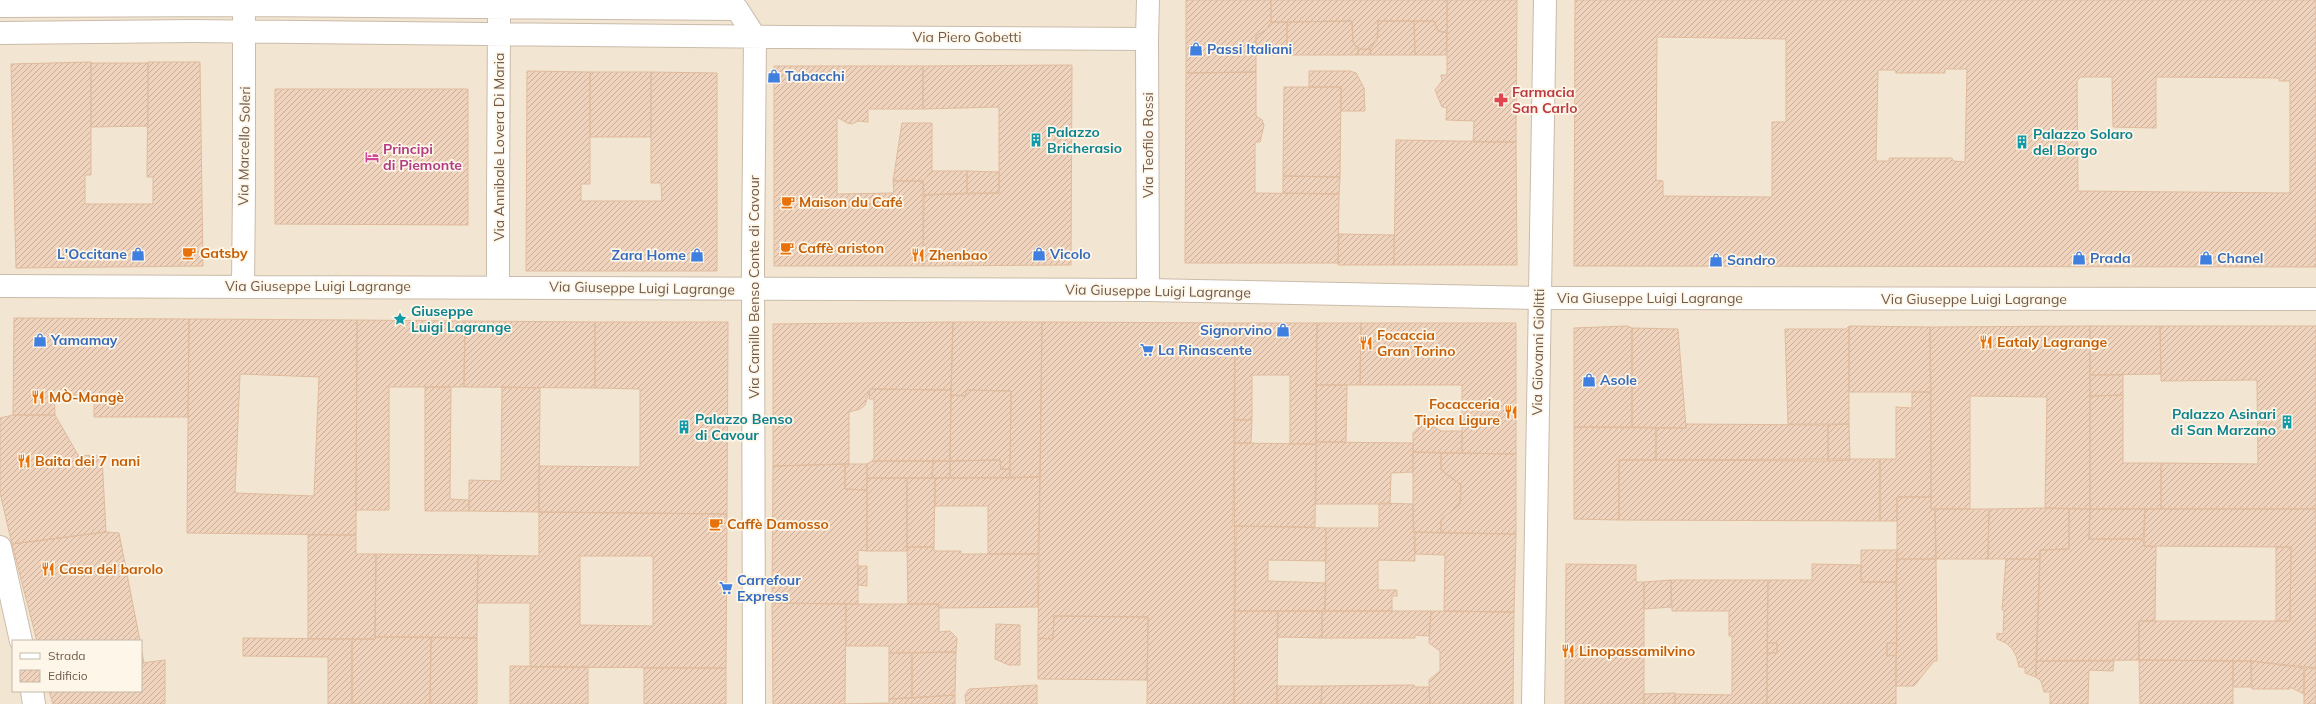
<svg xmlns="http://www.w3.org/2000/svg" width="2316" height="704" font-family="Mulish,sans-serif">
<defs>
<pattern id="building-hatch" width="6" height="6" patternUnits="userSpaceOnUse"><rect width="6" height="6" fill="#efd3bc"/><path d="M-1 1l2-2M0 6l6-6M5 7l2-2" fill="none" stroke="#c6ae9b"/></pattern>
</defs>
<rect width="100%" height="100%" fill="#fbf3e3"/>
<path fill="#f2e5d2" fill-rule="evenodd" d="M0 0H2316V704H0ZM13 641H141V691H13Z"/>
<path fill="url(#building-hatch)" stroke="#e0bb9d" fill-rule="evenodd" d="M1186 0H1271V22L1267 29 1256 36V72L1186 73Z
M1271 0H1447V33L1438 31 1434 21H1378L1377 40 1370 49 1364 50 1355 46 1353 42 1352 21 1271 22Z
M1447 0H1517L1516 142H1473L1474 121 1446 120 1447 108 1442 107 1435 90 1442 81 1441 75H1447Z
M1575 0H2316V267L1574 266ZM1657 37 1786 39V122H1772V197L1663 196V181L1656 180ZM1945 69H1967L1965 162 1953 161 1952 158H1889V161H1876L1878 70H1895L1896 73H1945ZM2080 77H2112L2113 127 2156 128V77L2279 78V81H2290V193L2078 191 2077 81Z
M1352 21 1353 42 1358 49V55H1287V22Z
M1378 21H1414L1415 55H1371L1370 49 1378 36Z
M1414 21H1434L1438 31 1447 33 1446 55H1415Z
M1271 22H1287V55H1256V36L1267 29Z
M1358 49H1370L1371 55H1358Z
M91 62V175H85V204H153V177H147L148 62H200L203 266 16 268 11 64Z
M91 63H148V126L91 127Z
M1072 65 1071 265 923 266 924 195 999 193V107L923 109V66Z
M774 66H923V109H868V122L858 121 852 124 847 123 837 117V194L894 193 893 181H923V266H774Z
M527 71 590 72V184H581V201H662L661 183H651V72L717 73V271H526Z
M1309 71H1350L1356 73 1364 88 1365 111H1341V87H1309Z
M590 72H651V137H590Z
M1256 72V116L1262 120 1264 125 1260 142H1255V193L1339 194 1338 263H1185L1186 73Z
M1284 87H1341L1340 177 1283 176Z
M275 89H468V225L275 224Z
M902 123H932V171L923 181H893Z
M1396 140 1516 142 1517 265H1394Z
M932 171H967V193L924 195 923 181Z
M967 171 999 172V193H967Z
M1283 176 1340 177 1339 194 1283 193Z
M1339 234 1394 235V265H1338Z
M14 318 189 319 188 417H94V395H54L55 415H13Z
M189 319 357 320 356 535 187 533ZM240 374 319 377 314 496 235 493Z
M357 320 465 321 464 387H389V510H356Z
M465 321 595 322V388L464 387Z
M595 322H728L727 514 539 512V466L640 467V389L595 388Z
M953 322H1042L1040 477 1010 478 1011 391 966 390V396L951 395Z
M953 322 951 390 870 389 865 405 860 409 849 412V464L773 466V324Z
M1042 322 1235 323 1234 704H1147L1148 617 1054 616 1053 639 1038 638Z
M1235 323H1317L1316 444H1290V375H1252V420H1234Z
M1317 323H1361L1360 385H1316Z
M1361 323H1516V454L1462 453V385H1360Z
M1627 326 1632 328V427H1574V328Z
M1849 326 1930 327 1931 392H1849Z
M1849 326V424H1788L1785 329H1846Z
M2090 326V509L2045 508 2047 397 1970 396V509H1931L1930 327Z
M2090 326H2160L2161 374 2090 375Z
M2160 326H2316V509H2161V463L2258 464 2257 380 2161 381Z
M1632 328 1678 329 1686 428 1632 427Z
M2090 375H2123V395L2090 396Z
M1316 385H1347L1346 442H1316Z
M425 387H451L450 499 469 500V511H425Z
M502 387 540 388 539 512 469 511V480L501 481Z
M870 389 951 390 950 461H872L874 458V399H869Z
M966 390 1011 391 1010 469H1001L1000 460 950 461 951 395 966 396Z
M1912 392H1931V497H1897V521H1880V459H1896V407L1912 408Z
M2123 395V463H2161V509H2090V396Z
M13 415H55L78 455 102 456 106 532 12 544 0 493V418Z
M1234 420H1252L1251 443H1234Z
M1686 424 1828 425V461L1656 460V428H1686Z
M1849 424 1850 460 1828 461V425Z
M1421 425 1433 426 1441 431H1462V453L1413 452V433Z
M1574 427 1656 428V460H1619V520L1574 519Z
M1316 442 1413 443V472L1391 473 1390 504H1316Z
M1234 443 1316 444 1315 527 1233 526Z
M1413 452 1441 453V470L1461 485 1460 504 1441 520V533L1413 532Z
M1441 453 1516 454V534L1441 533V520L1460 504 1461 485 1441 470Z
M1850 459H1880V521L1619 520V460Z
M1000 460 1001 469H1010V478H950V461Z
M872 461H933L932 478H867V464Z
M933 461H950V478H932Z
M845 464V489L867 490V551L858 550V604L772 603 773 466Z
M845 464H867V490L845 489Z
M1040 477 1038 554H988V506H935V478Z
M867 478H907V551H867Z
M907 478H935L934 547H907Z
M1897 497H1931V509H1935L1936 559H1897Z
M1379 503 1413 504 1415 561 1378 560V590H1397V596H1392V611H1325L1326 528H1379Z
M2045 508 2069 509V549L2040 550V559H1988L1989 509Z
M1935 509H1989L1988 559H1936Z
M2069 509H2090L2089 539H2143L2144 546 2156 547 2155 621H2139V660L2036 661 2040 550 2069 549Z
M2090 509H2145L2143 539H2089Z
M2145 509H2316V668L2251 661 2139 660V621H2290L2291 547 2144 546Z
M539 512 727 514 726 668 530 667V603H477L478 555 539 556ZM580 556H653V626L580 625Z
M1236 526 1326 528V561L1268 560V581L1326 583 1325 611H1235Z
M106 532 119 533 140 641H37L12 544Z
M1415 532 1516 534 1514 612 1444 611 1445 555 1415 554Z
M308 535H356V554H376L375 639H308Z
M907 547H934V551H961V554H1038V607L938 608 939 604H908Z
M2276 547H2291L2290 621H2276Z
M1861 550H1897L1896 582H1861Z
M376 554 478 555 477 638 375 637Z
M1897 559H1936L1937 661H1934L1914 686H1896Z
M2006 559H2040L2036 677 2025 673V667H2019L2017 658 2013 650 2006 643 1997 639V633L2003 634 2004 610H2002Z
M1566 564 1636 565V582H1644V704H1565Z
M1812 564 1861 565V582H1896L1897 643H1887V656L1896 655V704H1767V653H1777V643H1767L1768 580H1812Z
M858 566H867V586L858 585Z
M1671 580H1768L1767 704H1675V694L1732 695V636H1729V611H1672Z
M1671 580V607L1644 609V582Z
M772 603 846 604 845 704H773Z
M846 604H939V632L950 631 957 638 956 652 889 653V646H846Z
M1235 611H1278L1277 704H1234Z
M1278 611H1322V638L1277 637Z
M1322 611H1431L1429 636 1415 635V638H1322Z
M1431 611 1514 612 1513 704H1430L1429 680 1440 671V651L1429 643Z
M1054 616 1148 617 1147 680 1038 679V638L1053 639Z
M996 624 1020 625V665H1009L995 659Z
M375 637H431L430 704H352V639H375Z
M431 637 477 638V704H430Z
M243 638 352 639V704H328V657L243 656Z
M1767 643H1777V653H1767Z
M1887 643H1897L1896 655 1887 656Z
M141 647 144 663H141Z
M956 652 955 695 912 698V653Z
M889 653H912V698L889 699Z
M165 660V704H53L49 691H141V663Z
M2139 660 2233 661V704H2140Z
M2036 661H2114L2113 671 2089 670 2088 704H2050V692H2044L2041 681 2036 677Z
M2233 661H2251V687H2233Z
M2251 661 2304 668V694L2290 687V689H2252Z
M510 666 588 667V704H510Z
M644 668H726V704H644Z
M2304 668H2316V704H2304Z
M1037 685V704H966L965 695 969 689Z
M1414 685 1415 687H1429L1430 704H1321L1322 686Z
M1277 686H1322L1321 704H1277Z
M1675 693V704H1644V694Z
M955 695V704H845L889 703V699Z"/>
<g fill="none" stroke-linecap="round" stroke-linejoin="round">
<g stroke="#cbbbaa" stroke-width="24">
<path id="pedestrian" d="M1147 39 1148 290
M0 286 1148 290 1538 298 2316 299
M243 286 244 190
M498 286V196"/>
</g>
<g stroke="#cbbbaa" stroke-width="24">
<path id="minor" d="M0 6 243 5 737 9 755 37
M0 33 193 31 786 37 1147 39 1148 0
M244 190V18
M498 196 499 20
M0 547 21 641
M32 691 34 704
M754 704 753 262 755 37
M1533 704 1545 0"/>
</g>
<use href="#pedestrian" stroke="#fff" stroke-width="22"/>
<use href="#minor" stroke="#fff" stroke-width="22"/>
</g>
<defs>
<g id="shop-bare" transform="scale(1.08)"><path d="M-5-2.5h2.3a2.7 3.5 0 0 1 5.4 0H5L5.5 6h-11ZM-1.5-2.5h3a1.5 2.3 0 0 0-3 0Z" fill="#3f7fe0" stroke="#fef7e9" stroke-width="2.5" paint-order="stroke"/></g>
<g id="pharmacy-bare" transform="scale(1.08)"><path d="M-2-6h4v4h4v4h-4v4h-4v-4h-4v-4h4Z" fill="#e0444e" stroke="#fef7e9" stroke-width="2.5" paint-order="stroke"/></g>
<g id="building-bare" transform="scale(1.08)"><path d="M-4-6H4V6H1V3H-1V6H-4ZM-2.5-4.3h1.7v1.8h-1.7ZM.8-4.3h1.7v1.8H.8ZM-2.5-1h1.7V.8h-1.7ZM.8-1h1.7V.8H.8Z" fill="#0f9aa8" stroke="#fef7e9" stroke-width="2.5" paint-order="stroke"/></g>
<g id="hotel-bare" transform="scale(1.08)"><path d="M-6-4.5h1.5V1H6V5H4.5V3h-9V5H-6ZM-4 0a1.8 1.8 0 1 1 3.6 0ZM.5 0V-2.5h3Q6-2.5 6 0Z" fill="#d1479c" stroke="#fef7e9" stroke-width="2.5" paint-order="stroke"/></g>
<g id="cafe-bare" transform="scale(1.08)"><path d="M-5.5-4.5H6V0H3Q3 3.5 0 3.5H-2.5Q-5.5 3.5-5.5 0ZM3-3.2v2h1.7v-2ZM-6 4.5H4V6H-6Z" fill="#e8710a" stroke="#fef7e9" stroke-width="2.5" paint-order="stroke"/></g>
<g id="restaurant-bare" transform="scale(1.08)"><path d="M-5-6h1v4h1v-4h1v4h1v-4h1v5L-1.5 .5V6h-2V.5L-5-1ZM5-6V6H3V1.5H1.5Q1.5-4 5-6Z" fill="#e8710a" stroke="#fef7e9" stroke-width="2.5" paint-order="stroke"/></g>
<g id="sight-bare" transform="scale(1.08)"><path d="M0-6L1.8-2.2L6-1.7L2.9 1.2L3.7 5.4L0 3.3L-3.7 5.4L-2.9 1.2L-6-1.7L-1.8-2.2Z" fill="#0f9aa8" stroke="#fef7e9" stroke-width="2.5" paint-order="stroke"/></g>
<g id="supermarket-bare" transform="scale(1.08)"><path d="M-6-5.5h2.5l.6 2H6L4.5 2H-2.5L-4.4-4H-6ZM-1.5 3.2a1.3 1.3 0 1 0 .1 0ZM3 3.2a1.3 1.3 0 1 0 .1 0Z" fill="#3f7fe0" stroke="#fef7e9" stroke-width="2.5" paint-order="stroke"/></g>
</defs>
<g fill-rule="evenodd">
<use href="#shop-bare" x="1196" y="49"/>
<use href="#shop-bare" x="774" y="76"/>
<use href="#pharmacy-bare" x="1501" y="100"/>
<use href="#building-bare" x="1036" y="140"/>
<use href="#building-bare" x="2022" y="142"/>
<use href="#hotel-bare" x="372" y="157"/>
<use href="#cafe-bare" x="788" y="202"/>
<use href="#cafe-bare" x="787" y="248"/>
<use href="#cafe-bare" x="189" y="253"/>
<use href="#shop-bare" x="138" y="254"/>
<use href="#shop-bare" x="1039" y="254"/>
<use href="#shop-bare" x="697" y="255"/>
<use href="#restaurant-bare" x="918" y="255"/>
<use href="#shop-bare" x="2079" y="258"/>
<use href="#shop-bare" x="2206" y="258"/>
<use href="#shop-bare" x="1716" y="260"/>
<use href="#sight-bare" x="400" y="319"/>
<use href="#shop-bare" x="1283" y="330"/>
<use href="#shop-bare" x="40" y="340"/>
<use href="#restaurant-bare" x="1986" y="342"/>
<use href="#restaurant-bare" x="1366" y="343"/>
<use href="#supermarket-bare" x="1147" y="350"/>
<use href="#shop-bare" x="1589" y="380"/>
<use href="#restaurant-bare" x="38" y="397"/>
<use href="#restaurant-bare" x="1511" y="412"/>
<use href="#building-bare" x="2287" y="422"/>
<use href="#building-bare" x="684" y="427"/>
<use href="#restaurant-bare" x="24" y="461"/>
<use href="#cafe-bare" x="716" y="524"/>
<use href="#restaurant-bare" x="48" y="569"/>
<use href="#supermarket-bare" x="726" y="588"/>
<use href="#restaurant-bare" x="1568" y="651"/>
</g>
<g text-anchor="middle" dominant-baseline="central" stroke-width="3.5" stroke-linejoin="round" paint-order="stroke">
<g font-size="14" fill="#715b4b" stroke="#fef7e9">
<text x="967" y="37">Via Piero Gobetti</text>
<text transform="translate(1148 145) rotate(-90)">Via Teofilo Rossi</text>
<text transform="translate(244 146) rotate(-89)">Via Marcello Soleri</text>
<text transform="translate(499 147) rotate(-90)">Via Annibale Lovera Di Maria</text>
<text x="318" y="286">Via Giuseppe Luigi Lagrange</text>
<text transform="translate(754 287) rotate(-90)">Via Camillo Benso Conte di Cavour</text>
<text transform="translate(642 288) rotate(1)">Via Giuseppe Luigi Lagrange</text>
<text transform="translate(1158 291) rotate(1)">Via Giuseppe Luigi Lagrange</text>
<text x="1650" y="298">Via Giuseppe Luigi Lagrange</text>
<text x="1974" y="299">Via Giuseppe Luigi Lagrange</text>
<text transform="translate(1538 352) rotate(-89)">Via Giovanni Giolitti</text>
</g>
<g font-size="14" font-weight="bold" fill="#366cbe" stroke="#fef7e9" text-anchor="start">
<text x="1207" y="49">Passi Italiani</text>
<text x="785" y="76">Tabacchi</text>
<text x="127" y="254" text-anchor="end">L'Occitane</text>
<text x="1050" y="254">Vicolo</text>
<text x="686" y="255" text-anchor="end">Zara Home</text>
<text x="2090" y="258">Prada</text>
<text x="2217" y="258">Chanel</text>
<text x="1727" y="260">Sandro</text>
<text x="1272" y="330" text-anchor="end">Signorvino</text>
<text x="51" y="340">Yamamay</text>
<text x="1158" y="350">La Rinascente</text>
<text x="1600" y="380">Asole</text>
<text x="737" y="580">Carrefour<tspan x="737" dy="16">Express</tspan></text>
</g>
<g font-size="14" font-weight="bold" fill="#be3a42" stroke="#fef7e9" text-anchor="start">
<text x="1512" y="92">Farmacia<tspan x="1512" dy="16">San Carlo</tspan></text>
</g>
<g font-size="14" font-weight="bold" fill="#0d838f" stroke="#fef7e9" text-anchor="start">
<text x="1047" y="132">Palazzo<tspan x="1047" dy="16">Bricherasio</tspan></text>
<text x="2033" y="134">Palazzo Solaro<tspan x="2033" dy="16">del Borgo</tspan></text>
<text x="411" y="311">Giuseppe<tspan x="411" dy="16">Luigi Lagrange</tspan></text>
<text x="2276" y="414" text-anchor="end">Palazzo Asinari<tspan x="2276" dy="16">di San Marzano</tspan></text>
<text x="695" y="419">Palazzo Benso<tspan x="695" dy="16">di Cavour</tspan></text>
</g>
<g font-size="14" font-weight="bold" fill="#b23c85" stroke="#fef7e9" text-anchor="start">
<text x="383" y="149">Principi<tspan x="383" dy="16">di Piemonte</tspan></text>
</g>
<g font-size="14" font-weight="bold" fill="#c56008" stroke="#fef7e9" text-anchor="start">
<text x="799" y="202">Maison du Café</text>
<text x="798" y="248">Caffè ariston</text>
<text x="200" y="253">Gatsby</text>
<text x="929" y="255">Zhenbao</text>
<text x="1377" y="335">Focaccia<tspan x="1377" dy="16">Gran Torino</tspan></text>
<text x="1997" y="342">Eataly Lagrange</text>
<text x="49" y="397">MÒ-Mangè</text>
<text x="1500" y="404" text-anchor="end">Focacceria<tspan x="1500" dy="16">Tipica Ligure</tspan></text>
<text x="35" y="461">Baita dei 7 nani</text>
<text x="727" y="524">Caffè Damosso</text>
<text x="59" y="569">Casa del barolo</text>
<text x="1579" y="651">Linopassamilvino</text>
</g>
</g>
<rect x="12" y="640" width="130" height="52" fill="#fef7e9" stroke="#c6b9aa"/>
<rect x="20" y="653" width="20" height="6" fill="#ffffff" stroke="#c6b9aa"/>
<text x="48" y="660" font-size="12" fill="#715b4b">Strada</text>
<rect x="20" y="670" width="20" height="12" fill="url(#building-hatch)" stroke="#c6b9aa"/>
<text x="48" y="680" font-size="12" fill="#715b4b">Edificio</text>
</svg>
